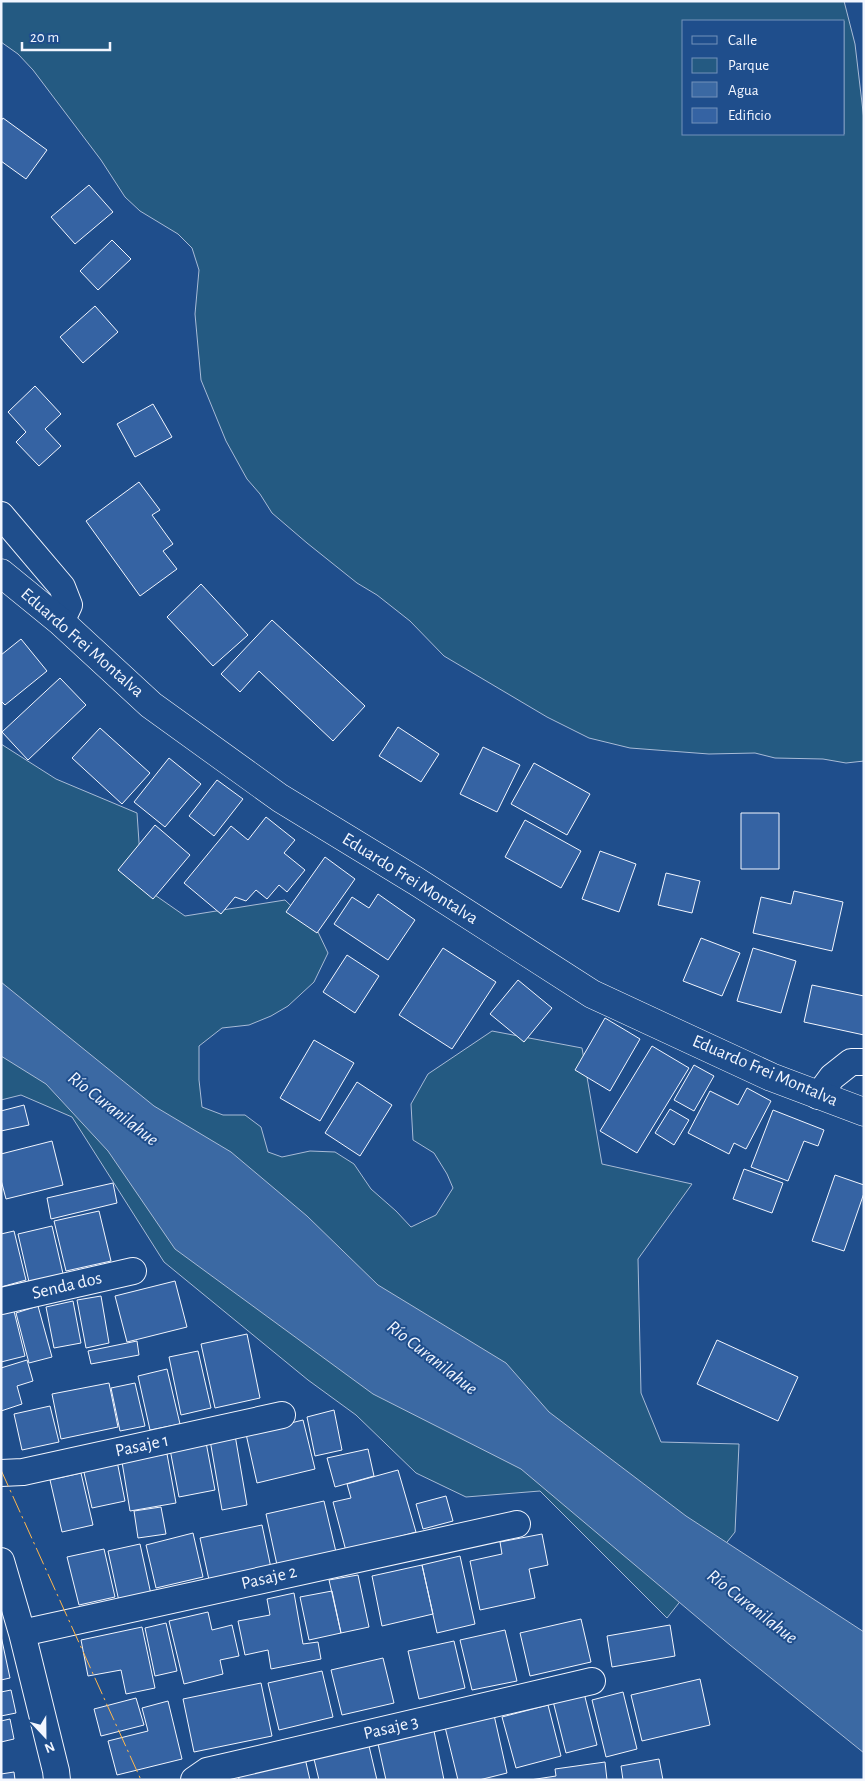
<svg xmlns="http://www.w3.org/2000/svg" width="865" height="1781" font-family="'Alegreya Sans',sans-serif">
<rect width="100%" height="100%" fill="#1f4e8c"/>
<path fill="#245a82" stroke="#a8bbd7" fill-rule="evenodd" d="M1 1H844L855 44 864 120V761L846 763 823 759 775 758 755 753 709 754 630 748 589 738 547 717 444 656 410 621 377 595 357 583 307 543 272 513 260 494 247 479 226 441 201 380 195 314 199 270 192 248 178 234 140 211 125 197 101 160 33 70 18 54 1 42ZM684 21H844V134H684Z
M1 744 56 779 137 813 142 886 185 916 285 900 318 932 328 953 314 982 288 1006 271 1016 249 1025 222 1028 199 1046V1080L202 1107 223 1115H245L261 1127 268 1152 282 1157 310 1151 335 1152 354 1164 371 1189 396 1211 411 1227 436 1215 453 1188 447 1174 434 1153 413 1140 411 1104 428 1074 492 1031 582 1048 602 1164 692 1184 638 1259 641 1393 661 1442 739 1444 735 1532 667 1618 540 1491 466 1497 416 1473 356 1415 308 1380 164 1262 72 1117 21 1095 1 1100Z"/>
<path fill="#3b69a3" stroke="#a8bbd7" d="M1 982 154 1106 231 1152 307 1216 378 1285 506 1363 549 1412 686 1516 864 1632V1753L730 1645 521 1469 373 1394 175 1249 108 1151 46 1084 1 1056Z"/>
<path fill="#3563a3" stroke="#f2f6ff" d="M3 118 47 150 26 179 1 161V121Z
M89 185 113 212 75 244 51 217Z
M112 240 131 259 98 290 80 271Z
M95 306 118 332 83 363 60 337Z
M35 386 61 414 45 429 61 446 39 466 16 442 26 432 8 412Z
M153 404 172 437 135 457 117 424Z
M139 482 160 510 152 515 173 544 163 551 177 569 140 596 86 521Z
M201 584 248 635 213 666 167 617Z
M272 620 365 706 333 741 259 671 240 692 221 674Z
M21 639 47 671 5 705 1 701V655Z
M60 678 86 705 28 760 2 732Z
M398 727 439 754 421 782 379 756Z
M100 728 150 773 122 804 72 758Z
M483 747 520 765 497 812 460 794Z
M169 758 201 784 165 827 134 802Z
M534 763 590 794 567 835 511 804Z
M217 780 243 799 214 836 189 816Z
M741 813H779V869H741Z
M266 817 295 840 284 853 305 870 287 892 279 885 267 899 256 890 246 901 235 897 221 914 184 883 231 826 248 840Z
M525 820 581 851 561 888 505 857Z
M155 825 190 855 153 899 118 870Z
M600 851 636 864 619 912 582 899Z
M325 857 355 879 317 933 286 912Z
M666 873 700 881 692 913 658 905Z
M794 891 843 902 832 951 753 933 761 897 791 904Z
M378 894 415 920 388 960 334 924 352 897 369 908Z
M701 938 740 953 722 996 683 981Z
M443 948 496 982 452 1049 399 1015Z
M753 948 796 961 781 1013 737 1001Z
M347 955 379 976 355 1013 323 992Z
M518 980 552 1008 524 1042 490 1014Z
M812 985 864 996V1035L804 1022Z
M605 1018 640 1039 610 1091 575 1070Z
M314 1040 354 1063 320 1121 280 1098Z
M652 1046 689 1068 637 1153 600 1131Z
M694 1065 714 1076 694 1111 674 1100Z
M357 1082 392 1105 360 1156 325 1133Z
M747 1088 771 1101 746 1149 734 1143 729 1154 688 1133 710 1091 738 1105Z
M24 1105 29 1125 1 1131V1111Z
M670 1109 689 1120 674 1145 655 1133Z
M773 1110 824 1130 818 1146 804 1141 788 1181 751 1167Z
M52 1141 63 1185 6 1199 1 1180V1154Z
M744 1169 783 1183 772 1213 733 1199Z
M835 1175 864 1185V1193L844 1251 812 1241Z
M113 1183 117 1203 51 1219 47 1198Z
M99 1211 111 1261 66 1271 54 1221Z
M52 1226 64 1278 30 1286 18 1234Z
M14 1231 26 1280 1 1287V1234Z
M175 1281 187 1327 127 1342 115 1296Z
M101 1296 109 1343 86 1348 77 1300Z
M73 1301 81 1343 54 1348 46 1307Z
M38 1306 52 1357 29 1363 16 1313Z
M13 1307 25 1356 1 1362V1310Z
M247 1334 260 1398 215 1408 201 1344Z
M717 1340 798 1377 778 1421 697 1384Z
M137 1341 139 1355 91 1364 88 1351Z
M198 1351 211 1408 181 1415 169 1357Z
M27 1360 33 1381 17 1386 22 1404 1 1411V1368Z
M167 1369 180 1424 150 1430 138 1376Z
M109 1383 118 1427 61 1439 52 1394Z
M135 1383 145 1426 120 1431 111 1388Z
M50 1406 59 1442 22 1450 14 1414Z
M334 1410 342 1450 315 1456 307 1417Z
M303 1420 315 1469 257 1483 246 1434Z
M235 1435 247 1505 222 1510 210 1440Z
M205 1437 215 1490 179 1497 169 1444Z
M368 1449 374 1476 335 1487 327 1458Z
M167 1454 176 1503 130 1511 122 1462Z
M117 1461 125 1501 92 1508 83 1468Z
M398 1470 416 1532 346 1551 333 1502 351 1498 347 1484Z
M81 1473 93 1525 62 1532 50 1480Z
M446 1496 453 1521 423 1529 416 1504Z
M324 1501 336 1552 277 1565 266 1514Z
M161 1507 166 1534 138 1538 134 1511Z
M262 1525 271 1568 209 1580 200 1538Z
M193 1533 203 1577 156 1588 146 1545Z
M542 1534 548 1565 529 1569 535 1598 480 1610 470 1561 502 1554 500 1542Z
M140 1544 152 1599 120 1606 108 1551Z
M104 1549 115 1597 79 1605 67 1557Z
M460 1556 475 1624 437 1633 422 1565Z
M422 1565 433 1614 382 1626 372 1576Z
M358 1575 369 1627 341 1633 329 1580Z
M332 1591 341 1633 309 1640 300 1597Z
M294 1593 303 1644 318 1642 321 1659 271 1669 268 1650 245 1655 238 1621 270 1615 267 1599Z
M208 1612 212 1630 232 1625 239 1656 220 1660 223 1674 184 1684 169 1621Z
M581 1619 591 1662 530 1676 520 1633Z
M166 1623 177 1671 155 1676 145 1628Z
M670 1625 675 1656 612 1667 607 1636Z
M142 1627 155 1688 126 1694 121 1670 88 1676 81 1640Z
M505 1630 517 1681 472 1690 460 1640Z
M1 1636 10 1678 1 1680Z
M454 1641 465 1688 419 1699 408 1651Z
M383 1658 394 1703 342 1715 331 1670Z
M322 1671 333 1717 279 1730 268 1683Z
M700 1679 710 1725 642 1741 631 1695Z
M261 1683 272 1736 194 1752 183 1699Z
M11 1690 16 1713 1 1716V1692Z
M623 1692 637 1749 606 1757 592 1700Z
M584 1693 597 1745 566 1753 553 1701Z
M136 1698 144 1725 101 1736 94 1709Z
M168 1701 182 1759 117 1775 108 1741 148 1731 142 1708Z
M548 1705 561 1756 516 1768 502 1717Z
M494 1715 507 1773 479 1780H458L445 1727Z
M10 1719 14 1739 1 1742V1721Z
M434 1731 444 1780H386L378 1744Z
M369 1746 377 1780H319L314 1759Z
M305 1758 310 1780H239L238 1771Z
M659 1759 663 1780H623L621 1766Z
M605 1762 607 1780H530L556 1776 555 1769Z
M14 1772 15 1780H1V1774Z"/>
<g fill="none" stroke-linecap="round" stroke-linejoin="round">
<g stroke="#f2f6ff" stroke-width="28">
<path id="street" d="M1 515 62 587 69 605 61 622
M818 1096 832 1077 851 1062H864
M1 1301 133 1271
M1 1473 23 1472 282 1415
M1 1561 22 1633 56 1771 57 1780
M22 1633 517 1524
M194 1780 207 1771 592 1681"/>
</g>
<g stroke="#f2f6ff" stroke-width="29">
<path id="primary" d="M1 573 61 622 151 705 280 798 416 881 592 994 771 1077 864 1112"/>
</g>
<use href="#street" stroke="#1f4e8c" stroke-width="26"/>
<use href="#primary" stroke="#1f4e8c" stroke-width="28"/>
<path stroke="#ffb74d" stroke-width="1" stroke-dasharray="18 4 2.5 4" stroke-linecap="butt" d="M1 1470 141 1780"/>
</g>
<g text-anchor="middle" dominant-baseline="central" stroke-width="4" stroke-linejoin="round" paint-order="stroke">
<g font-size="18" fill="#f2f6ff" stroke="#1f4e8c">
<text transform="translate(82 643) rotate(41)">Eduardo Frei Montalva</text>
<text transform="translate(410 879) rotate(32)">Eduardo Frei Montalva</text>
<text transform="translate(765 1071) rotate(23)">Eduardo Frei Montalva</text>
<text transform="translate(67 1286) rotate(-13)">Senda dos</text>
<text transform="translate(142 1446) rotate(-12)">Pasaje 1</text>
<text transform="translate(269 1578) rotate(-13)">Pasaje 2</text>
<text transform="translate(391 1728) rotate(-13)">Pasaje 3</text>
</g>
<g font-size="19" font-style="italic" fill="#f2f6ff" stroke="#1f4e8c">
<text transform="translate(113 1109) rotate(38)">Río Curanilahue</text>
<text transform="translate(432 1358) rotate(38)">Río Curanilahue</text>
<text transform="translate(752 1607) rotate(38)">Río Curanilahue</text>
</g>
</g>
<rect width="865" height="1781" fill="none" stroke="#f2f6ff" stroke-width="5"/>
<rect x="682" y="20" width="162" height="115" fill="#1f4e8c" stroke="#7391ba"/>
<rect x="692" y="36" width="25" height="8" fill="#1f4e8c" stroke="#7391ba"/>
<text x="728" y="45" font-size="15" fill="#f2f6ff">Calle</text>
<rect x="692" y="58" width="25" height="15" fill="#245a82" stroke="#7391ba"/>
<text x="728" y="70" font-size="15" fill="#f2f6ff">Parque</text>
<rect x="692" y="82" width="25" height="15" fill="#3b69a3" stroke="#7391ba"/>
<text x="728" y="95" font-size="15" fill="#f2f6ff">Agua</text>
<rect x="692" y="108" width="25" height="15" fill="#3563a3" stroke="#7391ba"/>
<text x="728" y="120" font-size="15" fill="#f2f6ff">Edificio</text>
<g transform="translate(45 1736) rotate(158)" stroke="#1f4e8c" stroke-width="4" paint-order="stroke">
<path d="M0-4L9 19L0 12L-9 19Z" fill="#f2f6ff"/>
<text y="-8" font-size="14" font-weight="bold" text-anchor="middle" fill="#f2f6ff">N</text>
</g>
<path d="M22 42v8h88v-8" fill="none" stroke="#f2f6ff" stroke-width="2.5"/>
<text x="30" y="42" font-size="15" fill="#f2f6ff" stroke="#1f4e8c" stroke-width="4" paint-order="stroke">20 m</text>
</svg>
